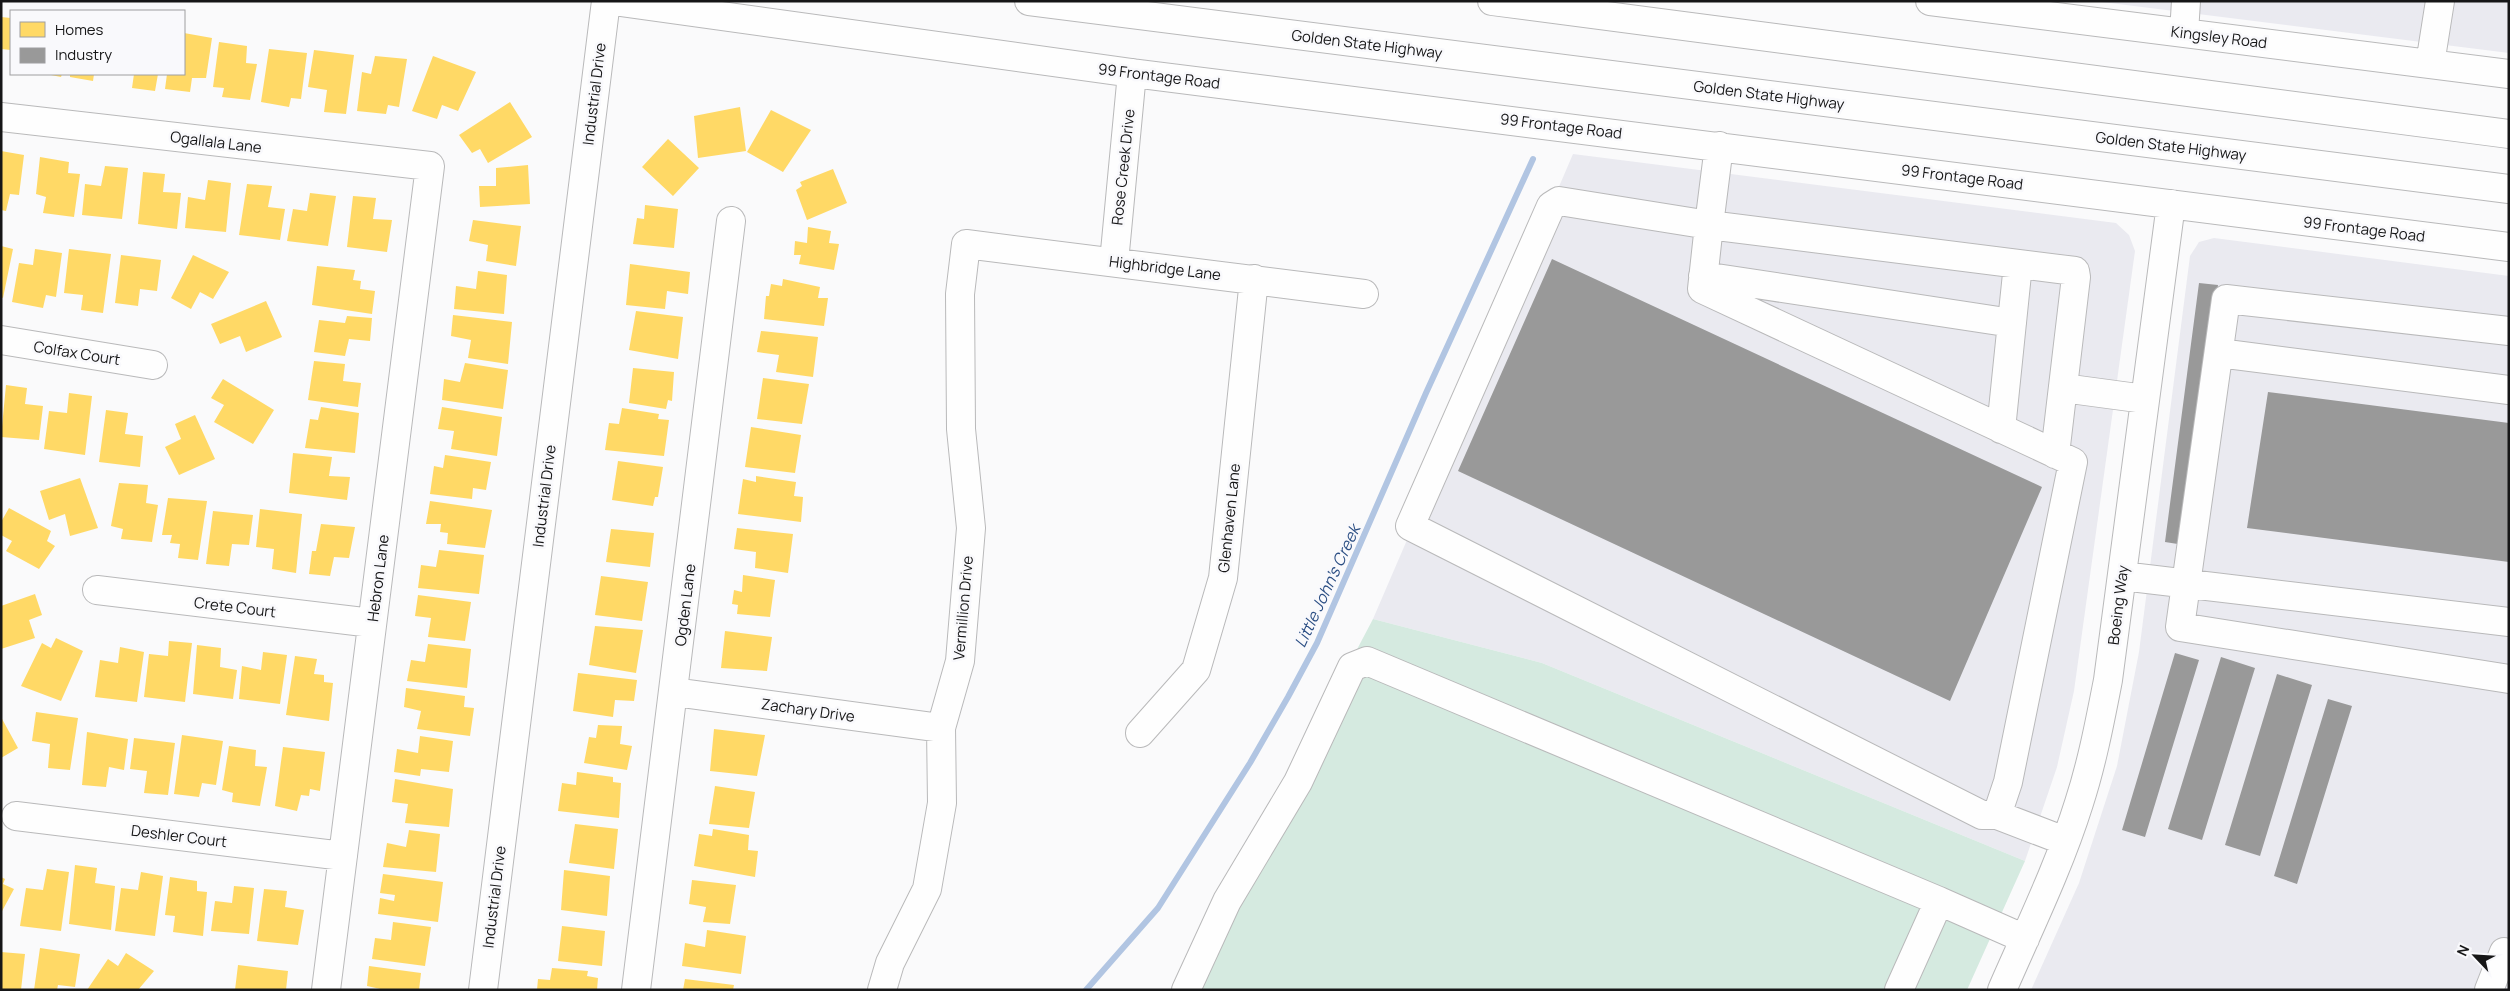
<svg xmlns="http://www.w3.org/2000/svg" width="2510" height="991" font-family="Manrope,sans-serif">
<rect width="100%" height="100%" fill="#fafafb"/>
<path fill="#eaeaf0" d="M2094 1H2509V53Z
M1573 154 2116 223 2129 235 2135 251 2074 691 2057 767 2025 861 1542 663 1373 619Z
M2214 238 2509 276V990H2031L2079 883 2117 766 2139 652 2190 256 2199 242Z"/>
<path fill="#d5eae0" d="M1373 619 1542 663 2025 861 1967 990H1173L1185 976Z"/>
<path fill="#ffd966" d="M1 17 11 18V50L1 49Z
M184 33 212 38 206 78H192L190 92 165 89 167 74H184Z
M219 42 247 46 246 63 257 64 250 100 222 97 224 88 213 87Z
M269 49 307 53 301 99 291 98 289 107 261 102Z
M314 50 354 55 346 114 324 112 327 90 308 87Z
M375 56 407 59 399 107 388 105 386 114 357 111 362 72 371 74Z
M433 56 476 72 458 111 442 105 437 119 412 111Z
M46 74H62L61 77Z
M70 74H94L93 81 70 77Z
M134 74H158L155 91 132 88Z
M510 102 532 137 488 163 480 149 472 153 459 135Z
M740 107 746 151 698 158 694 116Z
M771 110 811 130 783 172 747 152Z
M668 139 699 168 673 196 642 167Z
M1 151 24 155 19 195 10 194 6 211 1 210Z
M40 157 69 162 68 173 80 174 74 217 43 213 46 197 36 194Z
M528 165 530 204 480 207 479 186H496V168Z
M105 166 128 168 122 219 82 215 85 184 101 186Z
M833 169 847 203 807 220 796 190 802 186 800 182Z
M143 172 165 174 163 192 181 193 177 229 138 224Z
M208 180 231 183 226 232 185 228 188 197 205 200Z
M247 184 272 186 268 207 285 209 280 240 239 235Z
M310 193 336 196 328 246 287 241 293 209 307 211Z
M353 196 376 198 373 219 392 220 387 252 347 247Z
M645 205 678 209 674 248 633 244 637 218 644 219Z
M473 220 521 226 516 266 486 261 488 245 469 241Z
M808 227 831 231 829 243 839 244 834 270 799 264 801 255H794L795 241 807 243Z
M1 246 13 249 3 298 1 297Z
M35 249 62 253 56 297 46 295 43 308 12 302 19 263 33 265Z
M69 249 111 254 103 313 81 310 83 295 64 293Z
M121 255 161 260 157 291 140 289 138 306 115 303Z
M193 255 229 272 213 299 200 292 191 309 171 298Z
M630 264 690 272 688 294 667 291 665 309 626 305Z
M317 266 355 270 353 280 361 281 360 289 375 291 372 314 312 305Z
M478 271 507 275 504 314 454 309 456 286 476 289Z
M783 279 820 287 818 298H828L824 326 764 319 766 296H769L771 284 782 286Z
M266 301 282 337 246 352 240 336 220 344 211 324Z
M636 311 683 317 678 359 629 350Z
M453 315 512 322 508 364 468 358 471 340 451 336Z
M347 316 372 318 370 341 349 339 345 356 314 352 319 320 345 323Z
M761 331 818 337 813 377 776 372 779 355 757 352Z
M314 361 345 364 343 381 361 383 358 407 308 400Z
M465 363 508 370 503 409 442 400 444 379 460 382Z
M633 368 674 372 672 401 668 400 666 409 629 403Z
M763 378 809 384 802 424 757 419Z
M223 379 274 410 253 444 214 422 224 405 211 398Z
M6 385 27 388 25 404 43 406 39 440 1 437Z
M69 393 92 396 85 455 44 449 49 411 67 413Z
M321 407 359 413 355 453 305 448 310 419 318 420Z
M442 407 502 417 497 456 451 449 454 431 438 429Z
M622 408 659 414 658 419 669 420 664 456 605 450 609 423 619 424Z
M106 410 128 413 125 434 143 436 140 467 99 462Z
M195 415 215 459 179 475 165 447 181 439 175 424Z
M751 427 801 435 795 473 745 467Z
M293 453 332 457 329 476 350 477 347 500 289 493Z
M445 455 491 462 486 490 473 488 472 499 430 494 434 466 443 468Z
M618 461 663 467 658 497H655L653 506 612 500Z
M756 476 796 482 794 496 803 497 801 522 738 514 743 479 756 482Z
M80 478 98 528 70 536 65 514 49 520 40 491Z
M119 483 148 485 146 503 158 505 152 542 121 539 123 529 111 526Z
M168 498 207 501 198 560 178 558 180 544 170 543 172 535H162Z
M430 501 492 510 485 548 447 544 448 533 440 532 441 524H426Z
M9 508 51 531 47 541 55 546 39 569 6 551 12 541 1 535V522Z
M260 509 302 514 296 573 272 569 274 549 256 547Z
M213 511 253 515 249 545 232 544 229 566 206 564Z
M321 524 355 527 349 558 334 557 330 576 309 574 312 551H316Z
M737 528 793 534 788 573 755 568 756 552 734 549Z
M611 529 654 533 650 567 606 562Z
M439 550 484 555 479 594 418 588 421 565 436 567Z
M743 575 775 580 770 617 737 614 738 605 732 604 734 590 742 592Z
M601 576 648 582 642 621 595 615Z
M35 594 42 615 29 620 35 638 1 649V606Z
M418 595 471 602 465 641 428 637 431 618 415 616Z
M595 626 643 630 636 673 589 665Z
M725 631 772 637 767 671 721 668Z
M56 638 83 651 61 701 21 686 42 643 51 648Z
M169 641 192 643 185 702 144 697 149 654 168 656Z
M428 644 471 649 467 688 407 681 411 660 425 662Z
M197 645 221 648 220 667 237 670 233 699 193 694Z
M120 647 144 652 137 702 95 697 100 660 118 663Z
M263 652 287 655 280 704 239 699 242 666 261 670Z
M295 656 317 659 314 674 324 675V682L333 683 329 721 286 715Z
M578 673 637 680 634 701 615 700 613 717 573 711Z
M406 688 465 696 464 707 474 708 470 736 417 729 421 711 404 707Z
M36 712 78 718 70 770 48 768 50 744 32 741Z
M1 717 18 748 1 758Z
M598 725 622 726 620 744 632 746 627 770 584 763 589 737 596 738Z
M714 729 765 735 757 776 710 771Z
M87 732 128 739 124 770 109 767 106 787 82 785Z
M182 735 223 741 216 785 202 783 199 797 174 794Z
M420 736 453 741 449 772 421 769 420 776 394 772 397 749 418 753Z
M134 738 175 743 168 795 144 793 147 771 130 769Z
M229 746 256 750 255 766 267 767 260 806 232 802 233 793 222 790Z
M283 747 325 752 320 791 310 789 309 796 301 795 297 811 275 806Z
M577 772 613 777V782L621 783 619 818 558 811 562 783 576 785Z
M395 779 453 789 449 827 405 823 408 804 392 802Z
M715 786 755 792 749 828 709 824Z
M575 824 618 829 614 869 569 863Z
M713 829 749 835 748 850 758 851 755 877 694 866 699 834 712 836Z
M409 830 440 834 436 872 383 867 387 843 406 847Z
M75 865 97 868 95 883 115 886 111 930 69 924Z
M47 869 69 872 61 931 20 926 26 888 43 890Z
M564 870 610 876 607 916 561 910Z
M141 872 163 876 155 936 115 931 121 888 138 890Z
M383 874 443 882 438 922 378 914 380 898 394 901 395 895 380 893Z
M1 877 5 879 3 884 14 889 1 913Z
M170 877 197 881V891L207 892 203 936 173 932 175 916 165 915Z
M692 880 736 885 730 924 703 922 706 907 689 904Z
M234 886 254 888 249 934 211 931 215 901 232 903Z
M264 889 287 891 285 907 304 910 298 945 257 941Z
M393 922 431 927 425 966 372 959 375 938 391 940Z
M562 926 605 931 602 966 558 961Z
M707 930 746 936 741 974 682 966 685 943 705 947Z
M40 948 80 954 75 987 58 985 57 990H34Z
M1 952 25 954 21 990H1Z
M126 953 154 971 138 990H87L108 959 118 966Z
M238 965 288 971 286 990H235Z
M369 966 421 973 419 990H385L367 986Z
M552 968 588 971 587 976 598 978 597 990H537L538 979 550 980Z
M685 979 734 985 733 990H683Z"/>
<path fill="#999" d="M1552 259 2042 487 1950 701 1458 471Z
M2199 283 2218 285 2184 545 2165 542Z
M2268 392 2509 423V562L2247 528Z
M2175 653 2199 660 2145 837 2122 830Z
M2221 657 2255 668 2202 840 2168 829Z
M2277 674 2312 685 2260 856 2225 845Z
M2328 699 2352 706 2297 884 2274 876Z"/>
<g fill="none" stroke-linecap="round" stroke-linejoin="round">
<path stroke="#b1c5e2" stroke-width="6" d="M1086 990 1158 908 1250 763 1288 697 1317 643 1426 393 1533 159"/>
<g stroke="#b9b9ba" stroke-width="30">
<path id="minor" d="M613 1 1132 73 2509 247
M1930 1 2509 74
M2184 33 2186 1
M2430 64 2440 1
M1 117 430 166 326 990
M1719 146 1709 225 1559 201 1551 206 1410 526 1982 815H1997L2008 782 2073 462 1702 289 1709 225 2075 271 2076 277 2055 454
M1114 262 1132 73
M1703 276 2012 323
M2509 331 2226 299 2180 627 2509 679
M1 340 153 365
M2219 353 2509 390
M2063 388 2145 399
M2001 429 2018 264
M2122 576 2509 622
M97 590 372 623
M674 692 941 728
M1140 733 1196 670 1223 578 1254 279
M1997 815 2065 841
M16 816 343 856
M483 990 606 1
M636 990 731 221
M882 990 890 963 927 889 942 803 941 728 960 661 971 528 961 429 960 294 966 244 1364 294
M1186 990 1227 901 1298 782 1352 667 1367 661 1939 901
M1899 990 1939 901 2025 939
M2002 990C2029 928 2059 867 2079 803 2092 763 2100 721 2108 680L2171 204
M2489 990 2504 952"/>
</g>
<g stroke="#b9b9ba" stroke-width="30">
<path id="highway" d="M1029 1 2509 189
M1492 1 2509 134"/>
</g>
<use href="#minor" stroke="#fefefe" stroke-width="28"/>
<use href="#highway" stroke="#fefefe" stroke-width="28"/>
</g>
<g text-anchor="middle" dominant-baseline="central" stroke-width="5" stroke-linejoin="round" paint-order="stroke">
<g font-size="15" fill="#161617" stroke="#f9f9fc">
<text transform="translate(2219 37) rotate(7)">Kingsley Road</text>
<text transform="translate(1367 44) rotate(7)">Golden State Highway</text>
<text transform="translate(1159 76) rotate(7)">99 Frontage Road</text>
<text transform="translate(594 94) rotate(-83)">Industrial Drive</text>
<text transform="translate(1769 95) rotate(7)">Golden State Highway</text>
<text transform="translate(1561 126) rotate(7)">99 Frontage Road</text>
<text transform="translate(216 142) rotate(7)">Ogallala Lane</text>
<text transform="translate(2171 146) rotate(7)">Golden State Highway</text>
<text transform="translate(1123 167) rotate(-84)">Rose Creek Drive</text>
<text transform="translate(1962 177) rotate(7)">99 Frontage Road</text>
<text transform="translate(2364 229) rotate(7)">99 Frontage Road</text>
<text transform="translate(1165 268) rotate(7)">Highbridge Lane</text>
<text transform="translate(77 353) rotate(9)">Colfax Court</text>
<text transform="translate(544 496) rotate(-83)">Industrial Drive</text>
<text transform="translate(1229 518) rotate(-84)">Glenhaven Lane</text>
<text transform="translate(378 578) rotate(-83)">Hebron Lane</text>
<text transform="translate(685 605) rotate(-83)">Ogden Lane</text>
<text transform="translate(2118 605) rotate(-83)">Boeing Way</text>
<text transform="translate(235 607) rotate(7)">Crete Court</text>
<text transform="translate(963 608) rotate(-85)">Vermillion Drive</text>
<text transform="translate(808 710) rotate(8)">Zachary Drive</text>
<text transform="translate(179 836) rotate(7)">Deshler Court</text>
<text transform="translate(494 897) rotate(-83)">Industrial Drive</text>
</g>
<g font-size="16" font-style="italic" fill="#2c4f84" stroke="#f9f9fc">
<text transform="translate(1327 586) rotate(-65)">Little John's Creek</text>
</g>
</g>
<rect width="2510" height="991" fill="none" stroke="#161617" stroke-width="5"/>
<rect x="10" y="10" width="175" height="65" fill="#f9f9fc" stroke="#9e9ea0"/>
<rect x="20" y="22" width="25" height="15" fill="#ffd966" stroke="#9e9ea0"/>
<text x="55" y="35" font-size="15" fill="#161617">Homes</text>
<rect x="20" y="48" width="25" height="15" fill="#999999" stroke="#9e9ea0"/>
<text x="55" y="60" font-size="15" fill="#161617">Industry</text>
<g transform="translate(2475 956) rotate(295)" stroke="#f9f9fc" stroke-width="4" paint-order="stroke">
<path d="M0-4L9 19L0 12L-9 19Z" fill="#161617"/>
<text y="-8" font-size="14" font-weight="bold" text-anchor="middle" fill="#161617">N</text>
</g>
</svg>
